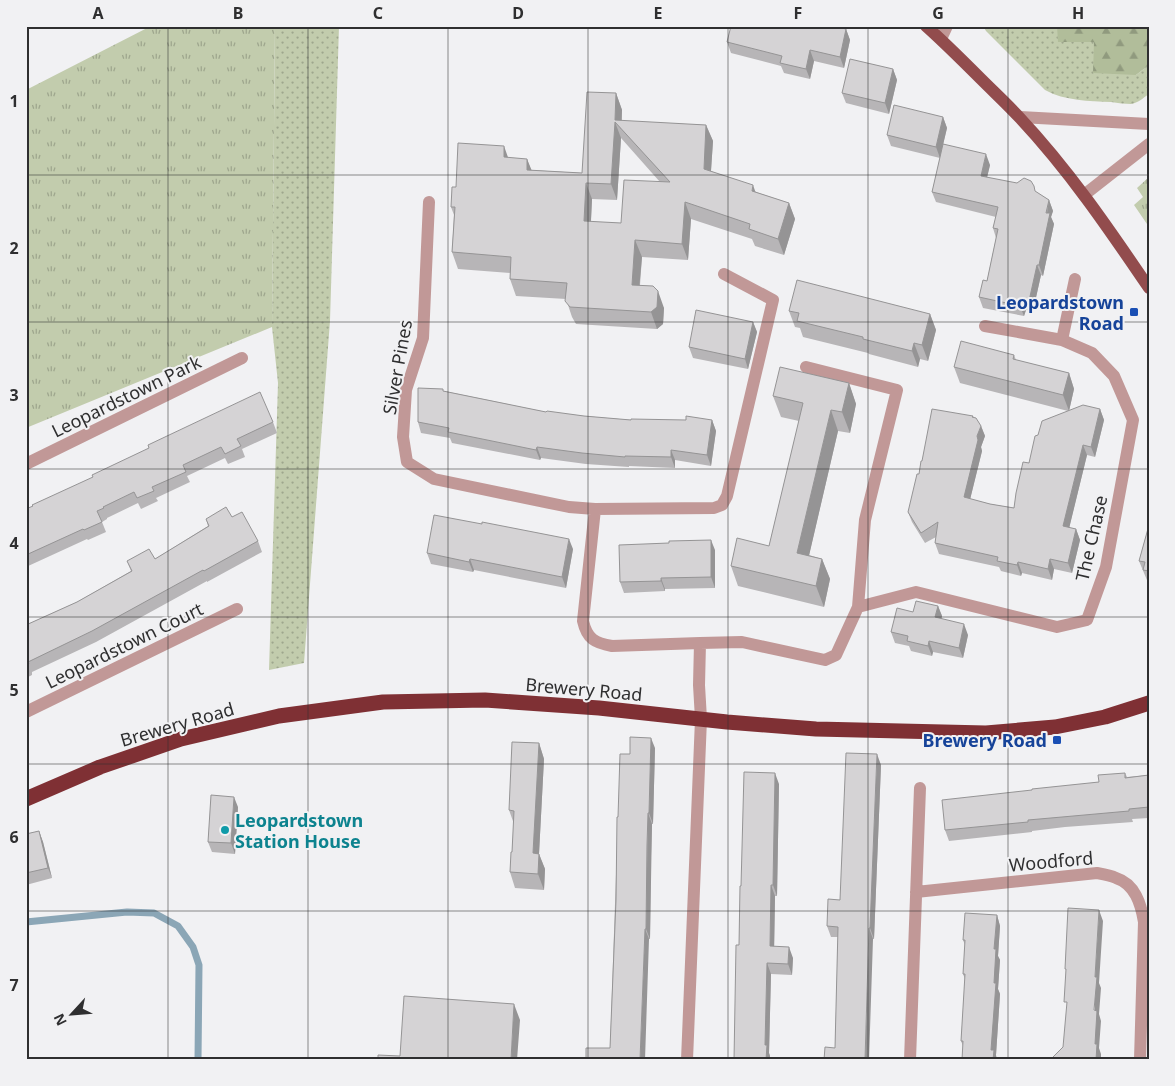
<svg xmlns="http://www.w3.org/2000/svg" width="1175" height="1086" font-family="'Noto Sans',sans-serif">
<defs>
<pattern id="grass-dots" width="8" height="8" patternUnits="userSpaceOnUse" patternTransform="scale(1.25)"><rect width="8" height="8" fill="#c2ccad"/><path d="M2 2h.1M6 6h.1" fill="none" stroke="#9ea68d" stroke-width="1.8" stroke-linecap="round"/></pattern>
<pattern id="forest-firs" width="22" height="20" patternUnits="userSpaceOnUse" patternTransform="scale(1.25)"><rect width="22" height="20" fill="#b1bd9a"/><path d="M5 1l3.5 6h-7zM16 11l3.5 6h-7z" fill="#909a7e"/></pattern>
<pattern id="park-tufts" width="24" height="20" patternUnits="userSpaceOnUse" patternTransform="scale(1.25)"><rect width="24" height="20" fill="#c2ccad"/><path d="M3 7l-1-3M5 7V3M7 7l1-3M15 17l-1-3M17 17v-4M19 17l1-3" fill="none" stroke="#9ea68d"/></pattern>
</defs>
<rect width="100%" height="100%" fill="#f1f1f3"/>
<path fill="url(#grass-dots)" d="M275 26H339L330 321 304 663 269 670 278 383 272 327Z
M983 26H1063L1094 41 1136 75 1149 65V94C1143 98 1138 103 1131 104 1125 104 1118 103 1111 102 1089 101 1065 101 1045 90L986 31Z"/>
<path fill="url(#forest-firs)" d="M1057 26H1149V65L1136 75 1093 73 1094 42H1058Z"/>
<path fill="url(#park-tufts)" d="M151 26H275L272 327 26 428V90Z
M1149 177V227L1134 205 1143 197 1137 188Z"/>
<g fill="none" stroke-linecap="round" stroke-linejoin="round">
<path stroke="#8ba6b6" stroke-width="7" d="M26 922 127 912 154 913 178 926 193 947 199 965 198 1060"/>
<path stroke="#c19897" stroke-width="12" d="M941 39 947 26
M1020 117 1149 124
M1084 195 1149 144
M429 202 423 338 406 390 403 437 407 462 434 479 569 507 595 509
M1062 340 1075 279
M26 464 242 358
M858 607 916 592 1057 627 1087 620 1106 567 1133 420 1114 376 1092 353 1062 340 985 326
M700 643 612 646C595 643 587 639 583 621L595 509 714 508 722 505 727 496 773 300 724 274
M26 712 237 609
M916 892 1097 873C1103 874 1110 875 1116 878 1135 884 1141 904 1144 922L1140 1060
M687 1060 701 719 699 685 700 643 742 642 825 660 836 655 858 607 865 520 897 390 806 367
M910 1060 920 788"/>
<path stroke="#924c4d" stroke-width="12" d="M926 26C945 43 963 61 981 79 994 92 1007 104 1019 117 1068 169 1109 229 1149 288"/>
<path stroke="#7f3034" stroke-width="15" d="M26 799 100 767 181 739 279 716 383 702 485 700 599 708 727 722 816 729 986 733 1055 727 1105 717 1149 703"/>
</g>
<path fill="#b7b5b7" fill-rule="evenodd" d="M846 29 850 40 844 68 814 61 810 79 784 73 781 66 731 53 727 42Z
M893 69 897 80 889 114 846 103 842 93Z
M616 93 622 110V121L706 125 713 141 711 171 756 192 789 203 795 219 784 255 755 246 752 239 691 219 688 260 642 257 640 285 664 308 663 324 657 329 576 324 572 317 566 299 516 296 510 279 511 273 458 269 452 252 454 215 451 207 456 187 508 158 527 159 531 170 582 173ZM621 138 660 182 621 223 591 222 592 199 617 200Z
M943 117 947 128 943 144 990 165 987 177 1036 192 1049 200 1053 211 1051 217 1054 224 1043 276 1041 275 1033 311 1026 310 1024 316 983 308 979 297 987 281 996 238 993 228 996 217 936 202 932 192 940 158 891 146 887 135Z
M789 311 930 314 936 330 928 361 920 359 918 367 869 354 868 353 803 337 800 328 795 327Z
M753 322 757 332 748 369 693 358 689 347Z
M1014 355 1016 360 1069 373 1074 389 1069 411 1100 409 1104 420 1095 457 1087 455 1069 528 1076 529 1080 540 1072 573 1054 569 1052 580 1022 573 1021 576 1001 571 999 567 939 554 935 543 936 537 925 543 912 522 908 512 919 474 922 461 973 416 981 426 985 436 981 447 982 451 970 499 990 504 1014 508 1029 463 1068 411 960 383 954 367Z
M849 383 856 404 850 433 838 431 809 555 822 559 830 579 824 607 738 586 731 566 769 546 799 421 781 417 773 396Z
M444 391 546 412 584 416 631 420H712L716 431 711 466 675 460V468L629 466V467L586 464 541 458 540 460 452 443 450 438 421 433 418 422Z
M273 422 277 433 242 449 245 457 228 464 225 458 187 476 190 482 156 498 158 501 141 509 138 503 107 518V519L102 522 106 532 88 540 87 539 26 567V509Z
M232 517 258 541 262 552 207 582V581L96 642 32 672V675L26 678V625L77 602 131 571 127 561 155 559 208 526 206 519Z
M1149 525V585L1139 561Z
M573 549 566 588 474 570 473 572 431 564 427 553Z
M715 550V588L665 589V591L624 593 620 582Z
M938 606 942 616 941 619 968 635 963 658 933 652 932 656 911 651 909 646 895 643 891 632 913 612Z
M539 743 544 759 539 854 545 869 544 890 515 888 510 872 512 852 514 824 509 810Z
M655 748 653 824H652L651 856 650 939H649L610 1048 618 817 630 754Z
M881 765 874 939H873L835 1048 838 937H831L827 926 840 900Z
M1125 773 1127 777 1149 775V818L1132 819 1133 822 1065 827 1032 831V832L949 841 945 830 1099 782Z
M779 784 777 896H775L774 946 793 958 792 975 771 974 769 1053 770 1056V1060L739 945 741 886Z
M238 807 235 854 212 852 208 842Z
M39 831 43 842 52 878 26 885V834Z
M997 915 1000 926 998 956 1000 960 998 989 1000 994 996 1055 963 1046 961 1041 965 979 963 974 965 945 963 940Z"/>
<path fill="#959495" d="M846 29 850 40 844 68 840 57Z
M810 50 814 61 810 79 806 69Z
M893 69 897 80 889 114 885 103Z
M616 93 622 110 621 129 615 120Z
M943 117 947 128 940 158 936 147Z
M615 122 621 138 617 200 611 184Z
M706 125 713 141 710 185 704 169Z
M504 146 510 163 504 157Z
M986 154 990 165 985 186 981 176Z
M527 159 534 176 527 170Z
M586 183 592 199 590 238 584 221Z
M753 185 759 202 752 191Z
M1049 200 1053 211 1051 217 1054 224 1043 276 1039 265Z
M685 202 691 219 688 260 682 244Z
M789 203 795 219 784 255 778 239Z
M635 240 642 257 638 301 632 285Z
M1037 265 1041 275 1033 311 1029 301Z
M658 291 664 308 663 324 657 329 651 312Z
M1022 299 1026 310 1024 316 1020 306Z
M930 314 936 330 928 361 922 345Z
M753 322 757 332 748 369 745 359Z
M914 343 920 359 918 367 912 351Z
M1069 373 1074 389 1069 411 1063 395Z
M849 383 856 404 850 433 842 412Z
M1100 409 1104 420 1095 457 1091 447Z
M831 410 838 431 805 573 797 553Z
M712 420 716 431 711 466 707 455Z
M981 426 985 436 981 447 982 451 968 508 964 497 977 436Z
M1083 445 1087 455 1067 537 1063 526Z
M537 447 541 458 540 460 536 450Z
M671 450 675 460V468L671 457Z
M1076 529 1080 540 1072 573 1068 563Z
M569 539 573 549 566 588 562 577Z
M711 540 715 550V588L711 577Z
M470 559 474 570 473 572 469 562Z
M822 559 830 579 824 607 816 586Z
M1050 559 1054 569 1052 580 1048 569Z
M1018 562 1022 573 1021 576 1017 565Z
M661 578 665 589V591L661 581Z
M938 606 942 616 939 628 935 617Z
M964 624 968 635 963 658 959 648Z
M929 641 933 652 932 656 928 646Z
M651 738 655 748 653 824 649 813Z
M539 743 544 759 539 854 545 869 544 890 538 874 533 853Z
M877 754 881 765 874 939 870 928Z
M775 773 779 784 777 896 773 885Z
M234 797 238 807 235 854 231 843Z
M648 813 652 824 650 939 646 929Z
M39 831 43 842 52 878 48 868Z
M771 885 775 896 774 957 770 946Z
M1099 910 1103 921 1099 983 1101 988 1099 1014 1101 1021 1099 1048 1101 1054V1060H1096L1095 1044V977Z
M997 915 1000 926 998 956 1000 960 998 989 1000 994 996 1055 997 1060H993L991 1050 994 949Z
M869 928 873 939 869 1060H865Z
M645 929 649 939 645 1060H640Z
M789 947 793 958 792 975 788 964Z
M767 963 771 974 769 1053 770 1056V1060H766L765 1045Z
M514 1004 520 1020 517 1060H511Z"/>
<path fill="#d5d3d5" stroke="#959495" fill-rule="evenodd" d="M731 26H833L846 29 840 57 810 50 806 69 780 63 782 56 727 42Z
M850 59 893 69 885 103 842 93Z
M587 92 616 93 615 120 706 125 704 169 753 185 752 191 789 203 778 239 749 229 750 224 685 202 682 244 635 240 632 285 653 286 658 291 657 307 651 312 570 307 565 301 567 283 510 279 511 257 452 252 455 207H451L452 187H456L458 143 504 146V157L527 159V170L582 173ZM615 122 670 182 624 180 621 223 584 221 586 183 611 184Z
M894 105 943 117 936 147 887 135Z
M943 144 986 154 981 176 1017 183 1024 178 1031 181 1034 186 1035 191 1049 200 1046 213H1050L1039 265H1037L1029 301 1022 299 1020 306 979 297 983 280 987 281 998 229 993 228 998 207 932 192Z
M797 280 930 314 922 345 914 343 912 351 863 339V337L797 321 799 313 789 311Z
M696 310 753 322 745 359 689 347Z
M961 341 1014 355 1013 359 1069 373 1063 395 954 367Z
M780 367 849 383 842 412 831 410 797 553 822 559 816 586 731 566 737 538 769 546 803 403 773 396Z
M418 388 443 389V391L546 412 547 411 584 416 631 420V419L686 420V416L712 420 707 455 671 450V457L625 456V457L582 453 537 447 536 450 448 432 449 428 418 422Z
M260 392 273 422 237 439 241 446 225 454 221 447 183 465 186 472 152 487 154 491 137 498 134 492 103 507 104 508 97 511 102 522 84 530 83 529 26 555V509L33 506 32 505 93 477 92 475 149 448 148 445Z
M1083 405 1100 409 1091 447 1083 445 1063 526 1076 529 1068 563 1050 559 1048 569 1018 562 1017 565 997 561 998 557 935 543 938 522 921 533 908 512 917 474H919L921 461H922L932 409 973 416 972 417 976 418 981 426 977 436 978 440 964 497 990 504 1014 508 1016 493 1023 462 1029 463 1035 436 1038 435 1042 421Z
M226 507 232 517 242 512 258 541 204 571 203 570 92 631 28 662 29 664 26 665V625L77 602 132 571 127 561 149 549 155 559 209 526 206 519Z
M434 515 482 524V522L569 539 562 577 470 559 469 562 427 553Z
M1149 525V571L1143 570 1145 562 1139 561Z
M711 540V577L661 578V581L620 582 619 545 669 543V541Z
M916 601 938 606 935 617 964 624 959 648 929 641 928 646 907 641 908 636 891 632 897 608 913 612Z
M630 737 651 738 649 813H648L647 845 646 929H645L640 1060H586V1048H610L616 900 617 817H618L620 754H630Z
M512 742 539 743 533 853 539 854 538 874 510 872 511 852H512L514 811 509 810Z
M846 753 877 754 870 928H869L865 1060H824L825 1047 835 1048 838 927 827 926 828 899 840 900Z
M744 772 775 773 773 885H771L770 946 789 947 788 964 767 963 765 1045H767L766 1060H734L736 945H739L740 886H741Z
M1125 773V778L1149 775V807L1129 809V811L1062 817 1028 820V822L945 830 942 800 1032 790V789L1099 782 1098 775Z
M211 795 234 797 231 843 208 842Z
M39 831 48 868 26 873V834Z
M1068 908 1099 910 1095 977H1097L1094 1010 1097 1011 1095 1044H1097L1096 1060H1050L1063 1047 1067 1002H1064L1066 969H1065Z
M965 913 997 915 994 949H996L994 983H996L991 1050H994L993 1060H962L963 1041H961L965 974H963L965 940H963Z
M404 996 514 1004 511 1060H378V1055L400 1056Z"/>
<path fill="none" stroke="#2f2f30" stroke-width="1" stroke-opacity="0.55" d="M168 26V1060M308 26V1060M448 26V1060M588 26V1060M728 26V1060M868 26V1060M1008 26V1060M26 175H1149M26 322H1149M26 469H1149M26 617H1149M26 764H1149M26 911H1149"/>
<g fill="#1a4fb4" stroke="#f1f1f3" stroke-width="2">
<rect x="1129" y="307" width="10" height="10" rx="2.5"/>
<rect x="1052" y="735" width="10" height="10" rx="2.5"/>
</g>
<circle fill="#0f9aa8" stroke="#f1f1f3" stroke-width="2" cx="225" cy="830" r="5"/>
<g text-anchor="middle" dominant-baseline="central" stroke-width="4" stroke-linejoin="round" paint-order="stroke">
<g font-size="18" font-weight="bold" fill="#164399" stroke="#f1f1f3" text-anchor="end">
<text x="1124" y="302">Leopardstown<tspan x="1124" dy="21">Road</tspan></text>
<text x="1047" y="740">Brewery Road</text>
</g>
<g font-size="18" fill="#2f2f30" stroke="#f1f1f3">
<text transform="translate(397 367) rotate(-80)">Silver Pines</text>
<text transform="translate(126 396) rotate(-26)">Leopardstown Park</text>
<text transform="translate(1091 538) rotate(-77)">The Chase</text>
<text transform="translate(124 645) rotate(-26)">Leopardstown Court</text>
<text transform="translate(584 689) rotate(5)">Brewery Road</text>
<text transform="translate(177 724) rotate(-16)">Brewery Road</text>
<text transform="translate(1051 861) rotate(-5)">Woodford</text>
</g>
<g font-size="18" font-weight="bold" fill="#0d838f" stroke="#f1f1f3" text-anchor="start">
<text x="235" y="820">Leopardstown<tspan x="235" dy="21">Station House</tspan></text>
</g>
</g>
<rect width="1175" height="1086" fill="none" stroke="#f1f1f3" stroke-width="55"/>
<g transform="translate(72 1014) rotate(244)" stroke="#f1f1f3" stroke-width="4" paint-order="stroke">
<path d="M0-4L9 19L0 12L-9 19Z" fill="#2f2f30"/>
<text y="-8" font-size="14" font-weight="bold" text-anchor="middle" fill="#2f2f30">N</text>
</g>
<rect x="28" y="28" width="1120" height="1030" fill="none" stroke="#2f2f30" stroke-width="2"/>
<g font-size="16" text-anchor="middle" font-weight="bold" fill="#2f2f30">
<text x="98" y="19">A</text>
<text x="238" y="19">B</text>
<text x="378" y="19">C</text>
<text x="518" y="19">D</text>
<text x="658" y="19">E</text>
<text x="798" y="19">F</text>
<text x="938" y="19">G</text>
<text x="1078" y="19">H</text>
<text x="14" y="107">1</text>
<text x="14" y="254">2</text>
<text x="14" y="401">3</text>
<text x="14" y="549">4</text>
<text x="14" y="696">5</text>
<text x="14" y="843">6</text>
<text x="14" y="991">7</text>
</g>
</svg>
